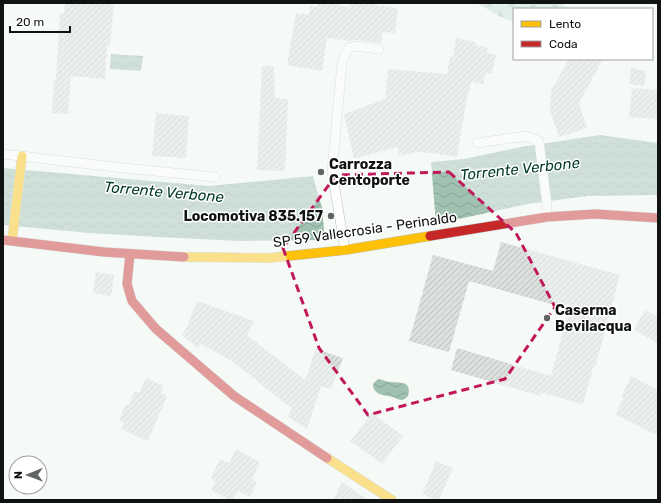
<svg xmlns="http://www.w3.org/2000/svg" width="661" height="503" font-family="Rubik,sans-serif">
<defs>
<pattern id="forest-firs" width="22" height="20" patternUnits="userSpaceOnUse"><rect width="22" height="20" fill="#c6e1d3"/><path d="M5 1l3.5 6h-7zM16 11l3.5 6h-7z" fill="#a9c0b4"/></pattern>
<pattern id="water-waves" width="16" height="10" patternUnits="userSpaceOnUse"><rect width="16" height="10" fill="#a1c1b1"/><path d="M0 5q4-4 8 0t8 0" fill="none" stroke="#8aa597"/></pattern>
<pattern id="building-hatch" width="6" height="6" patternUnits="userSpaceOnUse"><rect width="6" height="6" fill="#dce0dd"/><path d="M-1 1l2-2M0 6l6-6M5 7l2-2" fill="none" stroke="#bcbfbd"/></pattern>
</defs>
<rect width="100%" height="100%" fill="#f5faf7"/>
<path fill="url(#forest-firs)" d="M477 3H561L569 9H514V22L499 16Z"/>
<path fill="url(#water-waves)" d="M111 54 143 56 141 71 110 69Z
M600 135 658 143V195L588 196 527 204 436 224 431 162 464 159 521 147Z
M3 168 209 186 313 176 322 208 325 240 239 241 157 237 89 233 3 225Z
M378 379C382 379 386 382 390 382 401 383 412 381 408 396 406 398 405 399 402 400 399 400 396 398 393 397 384 395 373 395 373 384Z"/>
<path fill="url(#building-hatch)" d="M65 3H114L110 46H107L105 79 71 76 68 114 52 113 54 79H56L60 14H64Z
M319 3H330L349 7 350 3H364L398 8 395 33 382 32 381 43 357 40 351 41 327 38 322 71 287 65 296 13 309 15 310 6 318 7Z
M456 38 476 42 475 45 488 48 487 53 496 55 492 74 485 73 484 84 471 82 469 92 468 91 457 157 431 153 418 152 399 156 397 147 354 159 344 114 385 99 388 69 447 74 450 56 453 57Z
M569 59H603L579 103 587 128 559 137 550 111 551 91Z
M262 66H274L275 98 288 99 285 171 257 170Z
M631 68 646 71 644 86 629 84Z
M632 88 658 90V119L629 117Z
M156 113 189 116 186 158 152 156Z
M501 242 620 275 596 365H594L583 404 541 393 540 396 451 370 457 348 551 376 569 309 469 281 449 352 409 341 433 255 493 271Z
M96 272 114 275 111 296 93 293Z
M197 301 254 321 247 335 305 380 316 349 343 358 331 389 321 386 307 429 288 417 291 408 232 361 201 344 198 348 182 335 187 327Z
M645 310 658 317V343L634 330Z
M631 376 658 390V436L615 414 624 398 621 397Z
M146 378 164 386 161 393 167 396 148 441 121 429 124 422 119 420 126 404 129 405 134 391 139 393Z
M372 413 403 436 382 464 350 441Z
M236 449 260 462 252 479 257 482 250 497 238 491 233 500H229L211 490 216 481 211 478 220 459 229 463Z
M436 461 453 468 439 500H436L422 494Z
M342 482 368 500H333Z"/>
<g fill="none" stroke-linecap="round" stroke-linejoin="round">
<g stroke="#bbbfbd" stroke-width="10">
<path id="lane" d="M477 143 526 136 539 141 547 205V217
M3 154 124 168 215 177
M345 250 332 171 342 63 346 53 349 48 356 46 379 49"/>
</g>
<g stroke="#bbbfbd" stroke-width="10">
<path id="slow" d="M12 241 22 156
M184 257 269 258 345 250 430 236
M327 458 392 500"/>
</g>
<g stroke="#bbbfbd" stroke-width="10">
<path id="jam" d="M430 236 547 217 595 214 658 218
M3 240 104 252 184 257
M130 254 127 284 132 301 156 329 234 396 327 458"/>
</g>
<use href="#lane" stroke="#fefefe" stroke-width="9"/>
<use href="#slow" stroke="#ffc107" stroke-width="9"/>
<use href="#jam" stroke="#c62828" stroke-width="9"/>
</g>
<path d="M0 0H661V503H0ZM449 172 516 233 555 307 505 379 368 415 319 348 283 248 336 175Z" fill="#f5faf7" fill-opacity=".55" fill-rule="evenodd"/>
<path fill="none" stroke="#c2185b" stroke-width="3" stroke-dasharray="8 5" stroke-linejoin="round" d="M449 172 516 233 555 307 505 379 368 415 319 348 283 248 336 175Z"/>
<g fill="#606462" stroke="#fff" stroke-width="1.5">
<circle cx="321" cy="172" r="4"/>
<circle cx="331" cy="216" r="4"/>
<circle cx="547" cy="318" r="4"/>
</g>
<g text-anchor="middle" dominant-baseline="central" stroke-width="3" stroke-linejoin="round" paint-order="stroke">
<g font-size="14" font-weight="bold" fill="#101311" stroke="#fff" text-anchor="start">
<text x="329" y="164">Carrozza<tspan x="329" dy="16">Centoporte</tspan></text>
<text x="323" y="216" text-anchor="end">Locomotiva 835.157</text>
<text x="555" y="310">Caserma<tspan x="555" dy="16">Bevilacqua</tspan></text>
</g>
<g font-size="14" fill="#101311" stroke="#fff">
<text transform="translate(365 230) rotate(-8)">SP 59 Vallecrosia - Perinaldo</text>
</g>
<g font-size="15" font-style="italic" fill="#003a25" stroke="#fff">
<text transform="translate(520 169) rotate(-6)">Torrente Verbone</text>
<text transform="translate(164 192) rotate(5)">Torrente Verbone</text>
</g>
</g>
<rect width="661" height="503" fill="none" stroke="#101311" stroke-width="8"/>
<rect x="513" y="8" width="140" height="52" fill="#ffffff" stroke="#9fa1a0"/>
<rect x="521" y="21" width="20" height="6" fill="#ffc107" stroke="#9fa1a0"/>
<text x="549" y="28" font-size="12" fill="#101311">Lento</text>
<rect x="521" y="41" width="20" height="6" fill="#c62828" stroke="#9fa1a0"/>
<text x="549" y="48" font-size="12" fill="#101311">Coda</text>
<g transform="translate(28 475) rotate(269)"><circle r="19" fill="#ffffff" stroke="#9fa1a0"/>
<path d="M0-3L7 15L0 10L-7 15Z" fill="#606462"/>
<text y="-6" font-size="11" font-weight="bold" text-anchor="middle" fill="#101311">N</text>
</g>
<path d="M10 26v6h60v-6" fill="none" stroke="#101311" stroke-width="2"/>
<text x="16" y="26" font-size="12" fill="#101311" stroke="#ffffff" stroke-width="3" paint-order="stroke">20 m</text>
</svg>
